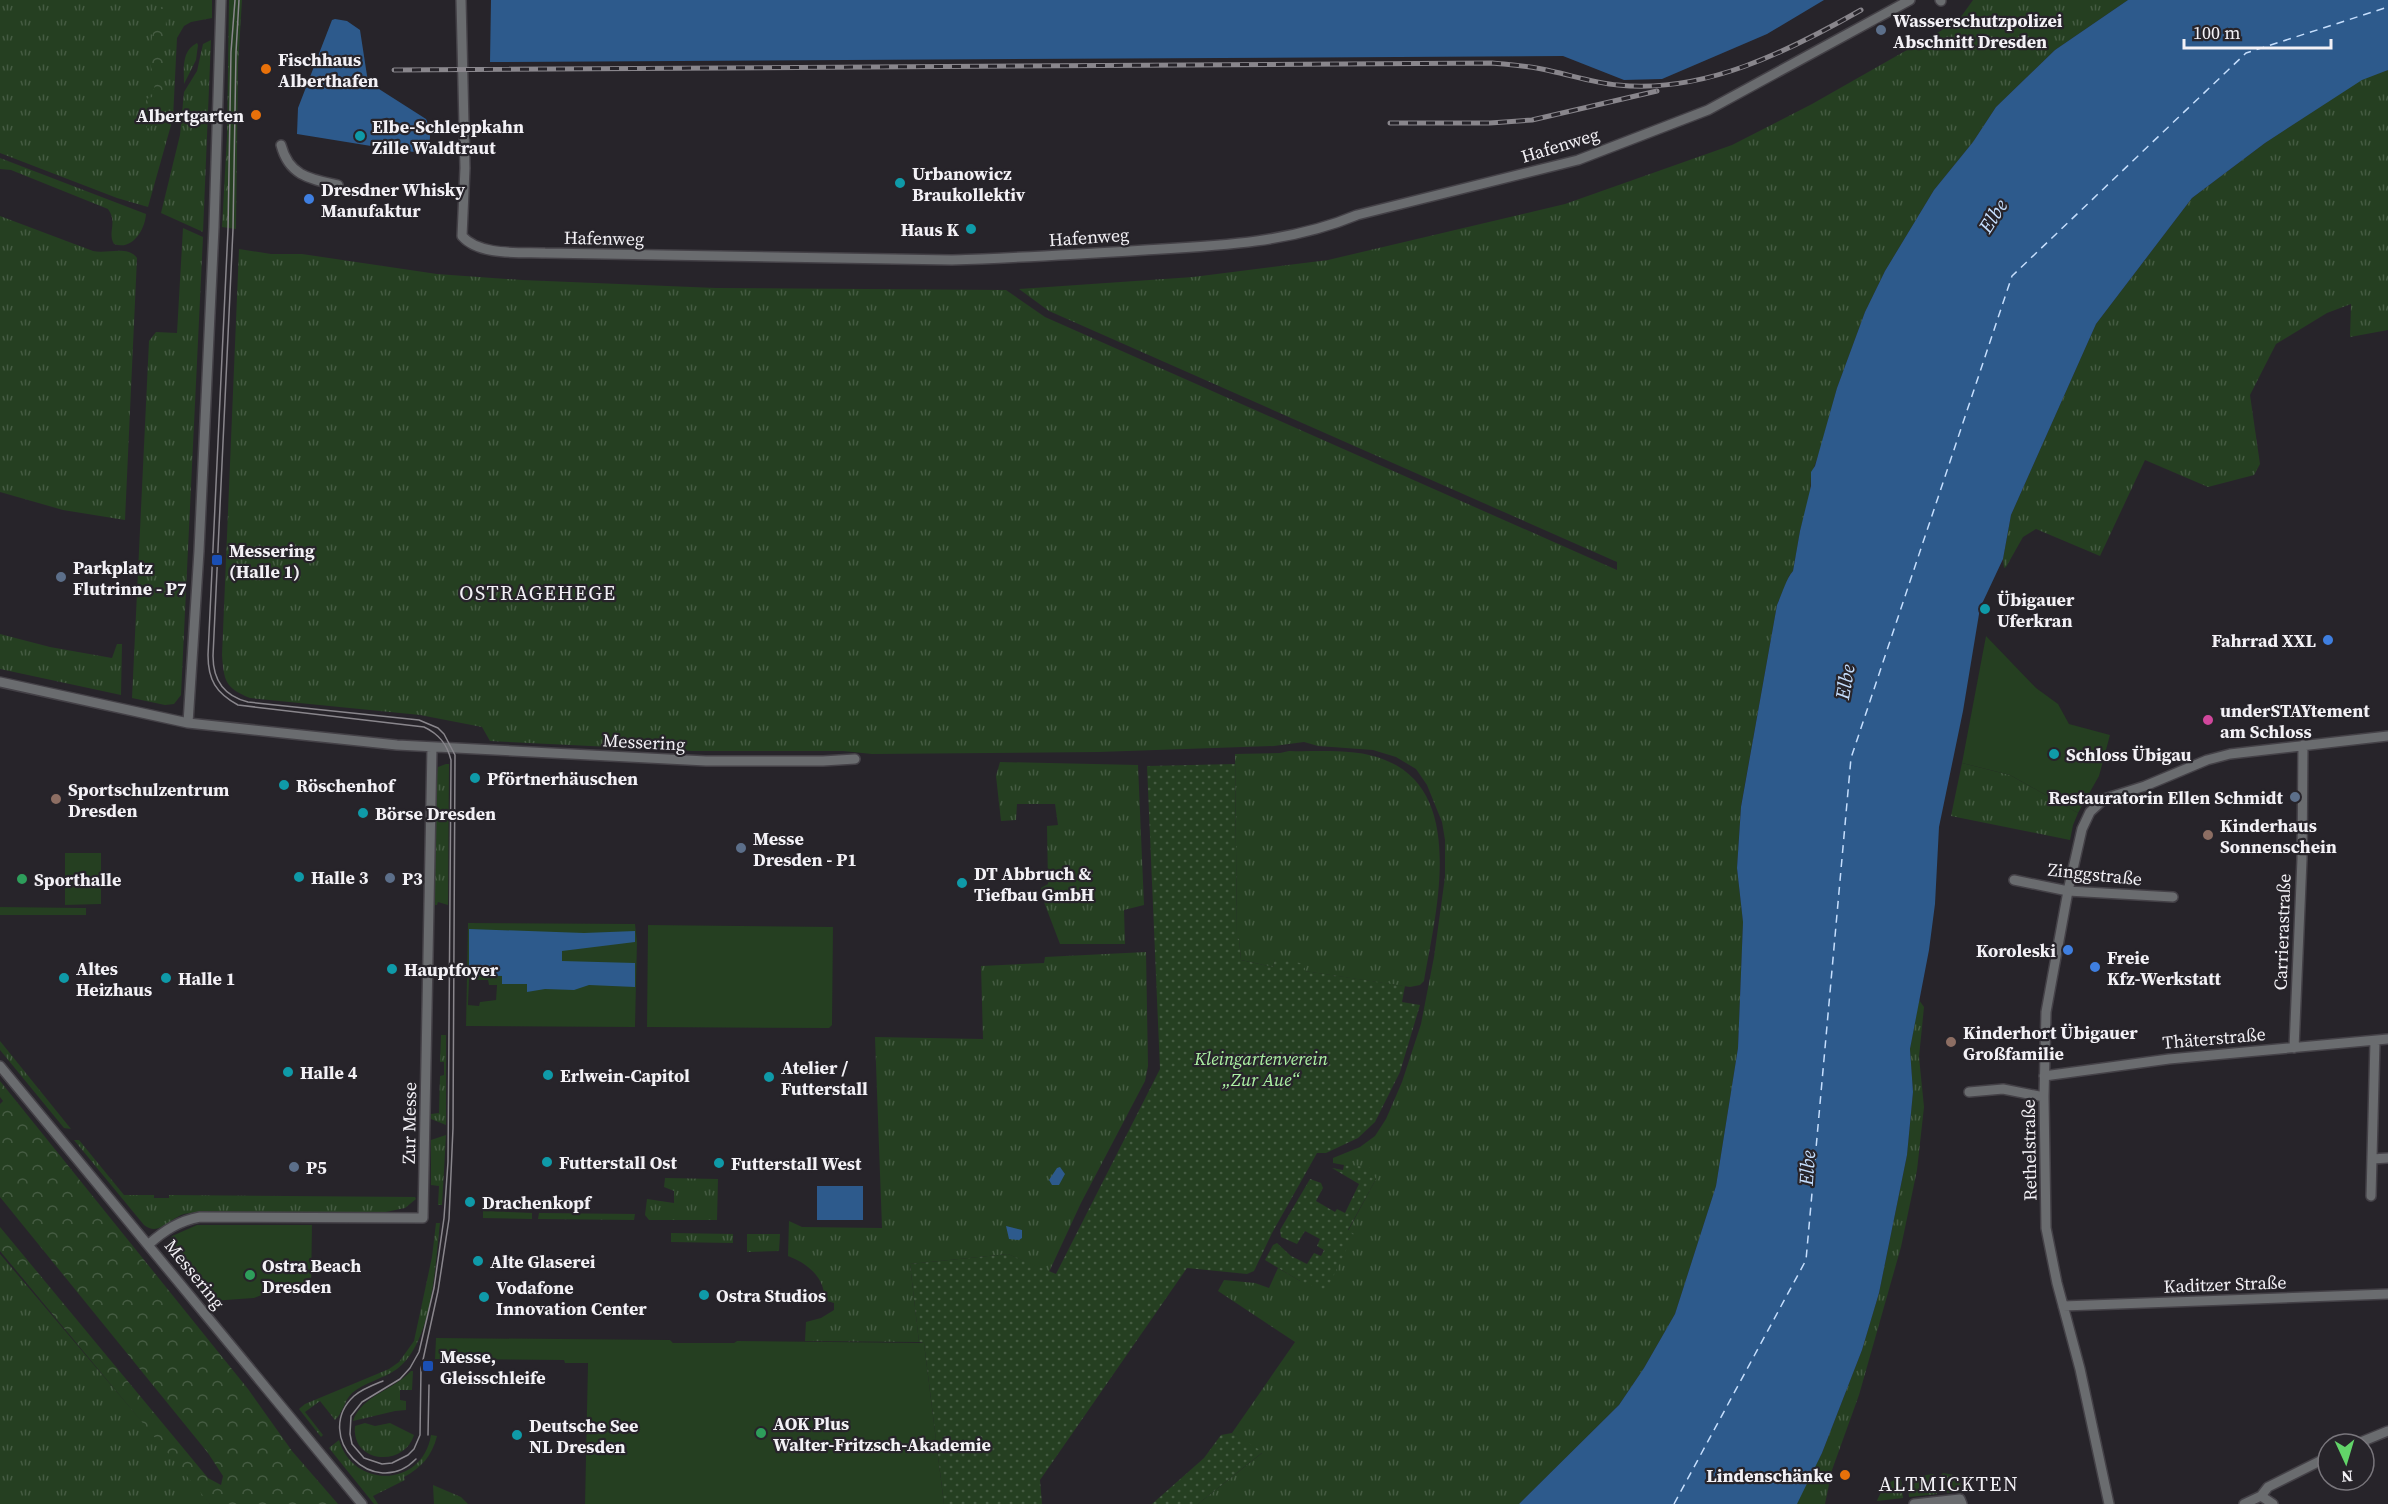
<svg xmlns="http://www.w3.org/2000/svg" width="2388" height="1504" font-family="'Source Serif 4',serif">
<defs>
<pattern id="grass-tufts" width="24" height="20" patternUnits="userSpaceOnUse" patternTransform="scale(1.5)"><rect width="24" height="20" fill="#253f21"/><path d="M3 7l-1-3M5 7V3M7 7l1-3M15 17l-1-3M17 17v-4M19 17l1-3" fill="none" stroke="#455b42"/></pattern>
<pattern id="forest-crowns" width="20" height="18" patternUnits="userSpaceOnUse" patternTransform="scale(1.5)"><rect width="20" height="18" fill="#253f21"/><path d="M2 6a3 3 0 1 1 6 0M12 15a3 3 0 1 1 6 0" fill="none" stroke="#455b42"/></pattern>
<pattern id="garden-dots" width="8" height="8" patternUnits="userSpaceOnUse" patternTransform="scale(1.5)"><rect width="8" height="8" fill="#253f21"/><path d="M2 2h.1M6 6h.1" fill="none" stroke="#455b42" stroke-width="1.8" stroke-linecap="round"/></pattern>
</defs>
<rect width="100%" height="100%" fill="#27242a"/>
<path fill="url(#grass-tufts)" d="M0 0H212V18L191 22 184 26 177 38 173 118 148 207 117 198 0 153Z
M229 0H242L238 66 236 229 222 227 227 136Z
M1973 0H2128L2055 50 1996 107 1973 142 1934 190 1885 271 1865 312 1837 388 1820 450 1811 476 1810 494 1800 531 1793 571 1789 576 1777 605 1741 806 1737 868 1743 922 1738 1048 1716 1186 1675 1314 1644 1368 1619 1405 1519 1504H1198L1262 1453 1232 1433 1295 1342 1218 1291 1224 1280 1255 1283 1269 1288 1278 1268 1300 1281 1353 1234 1348 1231 1376 1179 1344 1165 1333 1163V1158L1360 1147 1375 1136 1386 1119 1402 1082 1421 1024 1434 957 1445 877V840L1442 822 1427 785 1416 769 1396 757 1373 750 1318 746 1304 742 1274 746 1098 752 872 754 843 751H693L490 741 482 727 420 715 250 698C225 688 224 681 222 655L239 249 271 254H302L437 274 522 280 716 288 1006 290 1045 317 1617 570V562L1049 311 1019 289 1193 277 1328 260 1565 204 1732 145 1812 104 1958 21Z
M211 40 203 232 161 213 180 135 184 92 197 71 203 44Z
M197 43 198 45 196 60 184 84C184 69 181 51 197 43Z
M2388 70V330L2350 337 2351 304 2327 313 2276 344 2250 395 2260 464 2254 475 2208 487 2145 460 2100 556 2036 529 2023 537 2006 567 2004 568 2003 559 2011 515 2096 324 2192 198 2265 143 2362 79Z
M0 158 146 214C145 229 133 251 114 244 107 232 118 223 108 209L11 170 0 169Z
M0 216 93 251C108 254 128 245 137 258L125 520 63 510 0 492Z
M183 228 203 237 181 695 174 704 165 705 132 698 149 341 156 332 177 333Z
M0 634 50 647 112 658 117 644H122L121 695 0 669Z
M1289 751C1319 752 1357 748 1385 760 1468 792 1435 916 1424 981L1420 985 1410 987 1304 971 1275 959 1273 967 1241 960 1239 939 1237 938 1235 754 1280 753Z
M1000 762 1138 765 1144 905 1124 910 1125 944H1060L1044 902 1041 888 1048 884 1047 826 1058 825 1055 804H1017L1016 820 1001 821 996 776Z
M1962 763 2010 775 2078 813 2073 825 2070 840 1951 816Z
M446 764H449L448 905 438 902 437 905H433L435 787 438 767Z
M1146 952 1148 1066 1145 1081 1081 1203 1049 1272 1008 1254 910 1264 919 1342 805 1341 806 1322 821 1318 834 1310V1303L824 1300C826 1278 807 1263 788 1256L789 1221 802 1227 882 1228 875 1037 983 1039 981 966 1044 963 1045 957Z
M1919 1000 1924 1007 1919 1057 1924 1107 1917 1170 1901 1247 1859 1395 1832 1470 1825 1504H1796L1822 1453 1862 1350 1879 1293 1907 1155 1913 1092 1910 1049Z
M441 1035H446V1125L431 1119V1114L439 1113 440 1076 444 1075V1062H440Z
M0 1041 71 1129 64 1128 0 1050Z
M446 1135 442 1205H438L439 1186 431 1185V1140Z
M74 1140H79L124 1195H154V1198H169V1195L415 1197 416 1199 405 1208 381 1213 197 1212C192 1213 186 1213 181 1215 168 1221 158 1236 144 1225Z
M665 1178 718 1179 717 1220H649L645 1215 647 1199 674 1203V1191L664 1187Z
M483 1211 532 1213V1219L483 1218Z
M539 1213 635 1214 634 1220 538 1219Z
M436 1223H440C435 1265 433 1342 397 1369 383 1379 365 1382 352 1393 344 1401 343 1413 335 1420L320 1401 305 1412 323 1435 321 1437 299 1409 305 1404 389 1369 399 1362 414 1341 432 1257Z
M671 1233 733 1234V1243L671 1242Z
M747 1234H780L779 1251 747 1252Z
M0 1254 200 1490 210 1504H0Z
M411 1371H413L412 1390H400V1400L406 1401V1410L395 1411 353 1421C362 1395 393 1391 411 1371Z
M365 1423 375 1426 390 1423 414 1435C404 1468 351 1463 355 1426Z
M431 1435 437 1436C432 1456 421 1468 404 1477L405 1480 373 1496 378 1504H374L329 1448 339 1440C354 1490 423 1487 431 1435Z
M1943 1473 1959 1476 1962 1492 1940 1493 1939 1477Z
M1933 1474 1935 1476 1937 1494 1909 1497 1907 1478Z
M1901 1479 1903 1498 1877 1501C1881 1491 1888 1479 1901 1479Z
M433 1485 461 1497 468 1504H434Z"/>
<path fill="url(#forest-crowns)" d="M164 6C168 19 167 46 150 49L157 9Z
M160 51 165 55 166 72 156 123 147 129 146 99 152 97C153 92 155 86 155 82 153 67 143 59 160 51Z
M0 1081 248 1389 292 1451 338 1504H210L0 1251V1227L208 1478 221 1485 223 1476 208 1453 0 1197V1104L3 1101 0 1097Z"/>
<path fill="#253f21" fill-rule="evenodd" d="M1986 636 2036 688 2058 704 2069 724 2110 735 2099 776 2078 813 2010 775 1962 763Z
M65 853H101V904L65 905Z
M0 907 86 908V915H0Z
M468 923 635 924 637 942 635 1027 466 1026ZM469 980H488L489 985H497L496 1000 480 1002 479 1006 468 1005Z
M648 925 833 927 832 1025 829 1028 647 1027Z
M197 1225H312L311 1293H267L254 1298 212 1301 171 1250 169 1243 172 1236Z
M436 1338 670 1340 673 1343H734L737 1341 924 1343 944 1504H585L588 1363H565L564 1360 435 1359Z"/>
<path fill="url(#garden-dots)" d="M1235 764 1237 938 1239 939 1241 960 1273 967 1275 958 1305 964V971L1405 986 1402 1002 1420 1005 1400 1072 1375 1122 1358 1138 1326 1153H1317L1272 1233 1254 1271 1247 1274 1187 1268 1040 1480 1042 1504H944L924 1343 919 1342 910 1264 1008 1254 1056 1274 1160 1069 1147 766Z
M1344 1165 1369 1167 1376 1179 1348 1230 1354 1234 1326 1291 1300 1281 1265 1260 1273 1245 1277 1243 1291 1256 1307 1264 1314 1253 1321 1256 1324 1250 1317 1246 1320 1239 1305 1231 1297 1244 1281 1237 1280 1230 1310 1179 1321 1183 1323 1188 1316 1201 1335 1212 1337 1209 1345 1213 1359 1184 1332 1168 1343 1170Z
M1232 1433 1263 1452 1198 1504H1152L1204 1458 1221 1435Z"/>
<path fill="#2d5a8c" d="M491 0H1824L1767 34 1662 79 1624 80 1563 56 490 62Z
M2128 0H2388V70L2362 80 2265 143 2192 198 2096 324 2011 515 2003 559 1980 608 1963 711 1939 827 1935 904 1929 950 1910 1049 1913 1092 1907 1155 1879 1293 1862 1350 1822 1453 1797 1504H1519L1619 1405 1644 1368 1675 1314 1716 1186 1738 1048 1743 922 1737 868 1741 807 1777 605C1782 594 1786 579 1793 571L1800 531 1811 486V472L1815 466 1837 388 1865 312 1885 271 1934 190 1973 142 1996 107 2055 50Z
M335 19 347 21 360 30 368 82 426 119C430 127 434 146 422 151 417 153 408 151 402 151L297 134 298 108 332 20Z
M469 929 584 933 635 931V942L562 951V961L635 963V987L589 985 574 990 545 989 527 992V984H502V976L469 975Z
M1060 1167 1065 1174 1059 1185H1052L1049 1180 1057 1168Z
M817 1186H863V1220H817Z
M1006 1226 1022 1230V1238L1019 1240 1009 1239Z"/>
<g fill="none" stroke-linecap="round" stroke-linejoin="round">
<path stroke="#c5defd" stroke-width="1.5" stroke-dasharray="8 6" stroke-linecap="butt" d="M1674 1504 1806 1260 1851 758 2012 276 2246 53 2388 7"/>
<g stroke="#444147" stroke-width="12">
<path id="street" d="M461 0 465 168 462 236C479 256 520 252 545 253L952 260C1017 258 1081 254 1145 250 1217 246 1290 243 1357 215L1578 160 1708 110 1910 0
M1940 0 1941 1
M281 145C289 176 310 179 338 185
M0 682 188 723 397 745 706 761H823L855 759
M188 723 199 551 214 227 221 0
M2014 880 2068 891 2173 897
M2294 1048 2302 859 2303 745
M0 1066 362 1504
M2044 1076 2169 1059 2388 1039
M1969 1092 2003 1089 2044 1097
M2372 1159 2388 1158
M2371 1196 2375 1041
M149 1244C165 1230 179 1221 200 1217L423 1218 432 747
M2063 1306 2388 1294
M2356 1444 2388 1431
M2261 1496 2273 1504
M1914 1504 1960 1499 1962 1504
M2109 1504 2080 1369 2057 1283 2046 1228 2044 1097 2046 1012 2068 891 2082 829 2090 812 2104 799 2145 786 2207 760 2230 754 2388 736
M2244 1504 2261 1496 2268 1487 2328 1457"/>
</g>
<use href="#street" stroke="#6a6c6f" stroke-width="9"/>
<path stroke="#89868c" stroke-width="1.5" d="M235 0 231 52 228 229 208 655C208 680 216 693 238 705L424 727C439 734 447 744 451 760L448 1162 444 1218 434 1288 419 1352 410 1368 400 1379 362 1402 351 1416 350 1434 352 1444 364 1458 382 1464 392 1463 408 1455 414 1449 420 1435 421 1369 438 1291 449 1219 453 1128 455 755 444 734 438 728 419 720 248 702C224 696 213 680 213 656L233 229 236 52 239 0
M383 1381C373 1385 362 1389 354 1396 311 1436 374 1502 416 1459
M428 1435 429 1385"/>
<g stroke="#89868c" stroke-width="5">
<path id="rail" d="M394 70 1492 63C1512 65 1532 66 1551 71 1574 76 1595 83 1618 85 1704 94 1789 51 1861 10
M1390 123H1490L1532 120 1657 91"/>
</g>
<use href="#rail" stroke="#27242a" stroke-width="3" stroke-dasharray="9" stroke-linecap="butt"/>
</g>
<g fill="#5c6f8a" stroke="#27242a" stroke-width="2">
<circle cx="1881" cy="30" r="6"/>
<circle cx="61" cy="577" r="6"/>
<circle cx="2295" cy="797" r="6"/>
<circle cx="741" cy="848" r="6"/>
<circle cx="390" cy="878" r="6"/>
<circle cx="294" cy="1167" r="6"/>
</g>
<g fill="#e8710a" stroke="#27242a" stroke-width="2">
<circle cx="266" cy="69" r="6"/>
<circle cx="256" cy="115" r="6"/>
<circle cx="1845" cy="1475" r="6"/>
</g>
<g fill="#0f9aa8" stroke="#27242a" stroke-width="2">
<circle cx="360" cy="136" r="6"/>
<circle cx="900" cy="183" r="6"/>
<circle cx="971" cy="229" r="6"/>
<circle cx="1985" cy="609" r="6"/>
<circle cx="2054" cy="754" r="6"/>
<circle cx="475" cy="778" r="6"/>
<circle cx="284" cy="785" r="6"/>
<circle cx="363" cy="813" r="6"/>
<circle cx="299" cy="877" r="6"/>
<circle cx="962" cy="883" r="6"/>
<circle cx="392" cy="969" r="6"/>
<circle cx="64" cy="978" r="6"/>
<circle cx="166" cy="978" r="6"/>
<circle cx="288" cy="1072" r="6"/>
<circle cx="548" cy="1075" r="6"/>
<circle cx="769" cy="1077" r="6"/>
<circle cx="547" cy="1162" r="6"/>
<circle cx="719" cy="1163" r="6"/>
<circle cx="470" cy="1202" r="6"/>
<circle cx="478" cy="1261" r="6"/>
<circle cx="704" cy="1295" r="6"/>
<circle cx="484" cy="1297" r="6"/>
<circle cx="517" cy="1435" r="6"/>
</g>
<g fill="#3f7fe0" stroke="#27242a" stroke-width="2">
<circle cx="309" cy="199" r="6"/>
<circle cx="2328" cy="640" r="6"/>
<circle cx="2068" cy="950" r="6"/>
<circle cx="2095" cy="967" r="6"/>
</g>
<g fill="#1a4fb4" stroke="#27242a" stroke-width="2">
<rect x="211" y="554" width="12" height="12" rx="3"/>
<rect x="422" y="1360" width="12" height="12" rx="3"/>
</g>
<circle fill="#d1479c" stroke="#27242a" stroke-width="2" cx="2208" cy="720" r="6"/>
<g fill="#8d6e63" stroke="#27242a" stroke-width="2">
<circle cx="56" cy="799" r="6"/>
<circle cx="2208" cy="835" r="6"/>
<circle cx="1951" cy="1042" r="6"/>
</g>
<g fill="#2e9e5b" stroke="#27242a" stroke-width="2">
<circle cx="22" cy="879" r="6"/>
<circle cx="250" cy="1275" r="6"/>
<circle cx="761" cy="1433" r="6"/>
</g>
<g text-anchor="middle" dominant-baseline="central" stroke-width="4.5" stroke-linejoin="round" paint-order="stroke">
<g font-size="18" font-weight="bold" fill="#f3f1f6" stroke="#27242a" text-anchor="start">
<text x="1893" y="20">Wasserschutzpolizei<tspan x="1893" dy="21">Abschnitt Dresden</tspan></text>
<text x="278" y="59">Fischhaus<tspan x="278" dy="21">Alberthafen</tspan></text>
<text x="244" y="115" text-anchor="end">Albertgarten</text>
<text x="372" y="126">Elbe-Schleppkahn<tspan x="372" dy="21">Zille Waldtraut</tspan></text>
<text x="912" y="173">Urbanowicz<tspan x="912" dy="21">Braukollektiv</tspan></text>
<text x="321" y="189">Dresdner Whisky<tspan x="321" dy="21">Manufaktur</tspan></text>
<text x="959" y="229" text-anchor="end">Haus K</text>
<text x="229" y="550">Messering<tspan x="229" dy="21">(Halle 1)</tspan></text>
<text x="73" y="567">Parkplatz<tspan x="73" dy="21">Flutrinne - P7</tspan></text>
<text x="1997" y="599">Übigauer<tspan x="1997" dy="21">Uferkran</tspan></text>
<text x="2316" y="640" text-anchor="end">Fahrrad XXL</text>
<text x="2220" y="710">underSTAYtement<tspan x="2220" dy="21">am Schloss</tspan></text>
<text x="2066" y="754">Schloss Übigau</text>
<text x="487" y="778">Pförtnerhäuschen</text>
<text x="296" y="785">Röschenhof</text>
<text x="68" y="789">Sportschulzentrum<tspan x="68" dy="21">Dresden</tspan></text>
<text x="2283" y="797" text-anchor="end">Restauratorin Ellen Schmidt</text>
<text x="375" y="813">Börse Dresden</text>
<text x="2220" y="825">Kinderhaus<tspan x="2220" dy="21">Sonnenschein</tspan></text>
<text x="753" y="838">Messe<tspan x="753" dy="21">Dresden - P1</tspan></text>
<text x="974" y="873">DT Abbruch &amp;<tspan x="974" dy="21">Tiefbau GmbH</tspan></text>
<text x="311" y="877">Halle 3</text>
<text x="402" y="878">P3</text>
<text x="34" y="879">Sporthalle</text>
<text x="2056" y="950" text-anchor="end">Koroleski</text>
<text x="2107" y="957">Freie<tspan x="2107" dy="21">Kfz-Werkstatt</tspan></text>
<text x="76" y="968">Altes<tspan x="76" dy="21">Heizhaus</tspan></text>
<text x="404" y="969">Hauptfoyer</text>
<text x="178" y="978">Halle 1</text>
<text x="1963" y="1032">Kinderhort Übigauer<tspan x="1963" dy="21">Großfamilie</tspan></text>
<text x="781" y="1067">Atelier /<tspan x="781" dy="21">Futterstall</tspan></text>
<text x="300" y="1072">Halle 4</text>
<text x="560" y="1075">Erlwein-Capitol</text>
<text x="559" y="1162">Futterstall Ost</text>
<text x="731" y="1163">Futterstall West</text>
<text x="306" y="1167">P5</text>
<text x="482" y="1202">Drachenkopf</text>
<text x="490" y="1261">Alte Glaserei</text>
<text x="262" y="1265">Ostra Beach<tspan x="262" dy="21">Dresden</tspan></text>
<text x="496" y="1287">Vodafone<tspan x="496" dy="21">Innovation Center</tspan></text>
<text x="716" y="1295">Ostra Studios</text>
<text x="440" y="1356">Messe,<tspan x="440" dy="21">Gleisschleife</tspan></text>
<text x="773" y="1423">AOK Plus<tspan x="773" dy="21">Walter-Fritzsch-Akademie</tspan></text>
<text x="529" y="1425">Deutsche See<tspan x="529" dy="21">NL Dresden</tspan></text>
<text x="1833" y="1475" text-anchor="end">Lindenschänke</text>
</g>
<g font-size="18" fill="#f3f1f6" stroke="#27242a">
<text transform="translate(1560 145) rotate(-17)">Hafenweg</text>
<text transform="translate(1089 237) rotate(-4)">Hafenweg</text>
<text transform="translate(604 238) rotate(1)">Hafenweg</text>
<text transform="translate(644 742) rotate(3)">Messering</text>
<text transform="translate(2095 874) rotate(6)">Zinggstraße</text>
<text transform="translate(2282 932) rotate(-88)">Carrierastraße</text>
<text transform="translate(2214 1038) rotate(-5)">Thäterstraße</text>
<text transform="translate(409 1123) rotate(-89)">Zur Messe</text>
<text transform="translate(2029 1150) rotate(-91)">Rethelstraße</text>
<text transform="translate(195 1274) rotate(51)">Messering</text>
<text transform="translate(2225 1284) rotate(-2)">Kaditzer Straße</text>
</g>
<g font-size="18" font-style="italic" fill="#acf2a4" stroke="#27242a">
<text x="1261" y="1058">Kleingartenverein<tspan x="1261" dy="21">„Zur Aue“</tspan></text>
</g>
<g font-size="20" font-style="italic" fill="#c5defd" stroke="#27242a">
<text transform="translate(1993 216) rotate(-57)">Elbe</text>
<text transform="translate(1845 682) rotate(-80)">Elbe</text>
<text transform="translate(1807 1168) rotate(-86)">Elbe</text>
</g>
<g font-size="20" letter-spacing="1.5" fill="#f3f1f6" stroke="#27242a">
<text x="538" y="593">OSTRAGEHEGE</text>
<text x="1949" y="1484">ALTMICKTEN</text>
</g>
</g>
<g transform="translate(2346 1462) rotate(176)"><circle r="28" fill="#27242a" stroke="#79767c" stroke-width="1.5"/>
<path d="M0-4.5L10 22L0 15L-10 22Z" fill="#62d469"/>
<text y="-9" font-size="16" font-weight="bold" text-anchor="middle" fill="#f3f1f6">N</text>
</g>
<path d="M2184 39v9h147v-9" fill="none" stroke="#f3f1f6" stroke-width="3"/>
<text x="2193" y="39" font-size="18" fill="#f3f1f6" stroke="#27242a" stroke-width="4.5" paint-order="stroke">100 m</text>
</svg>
